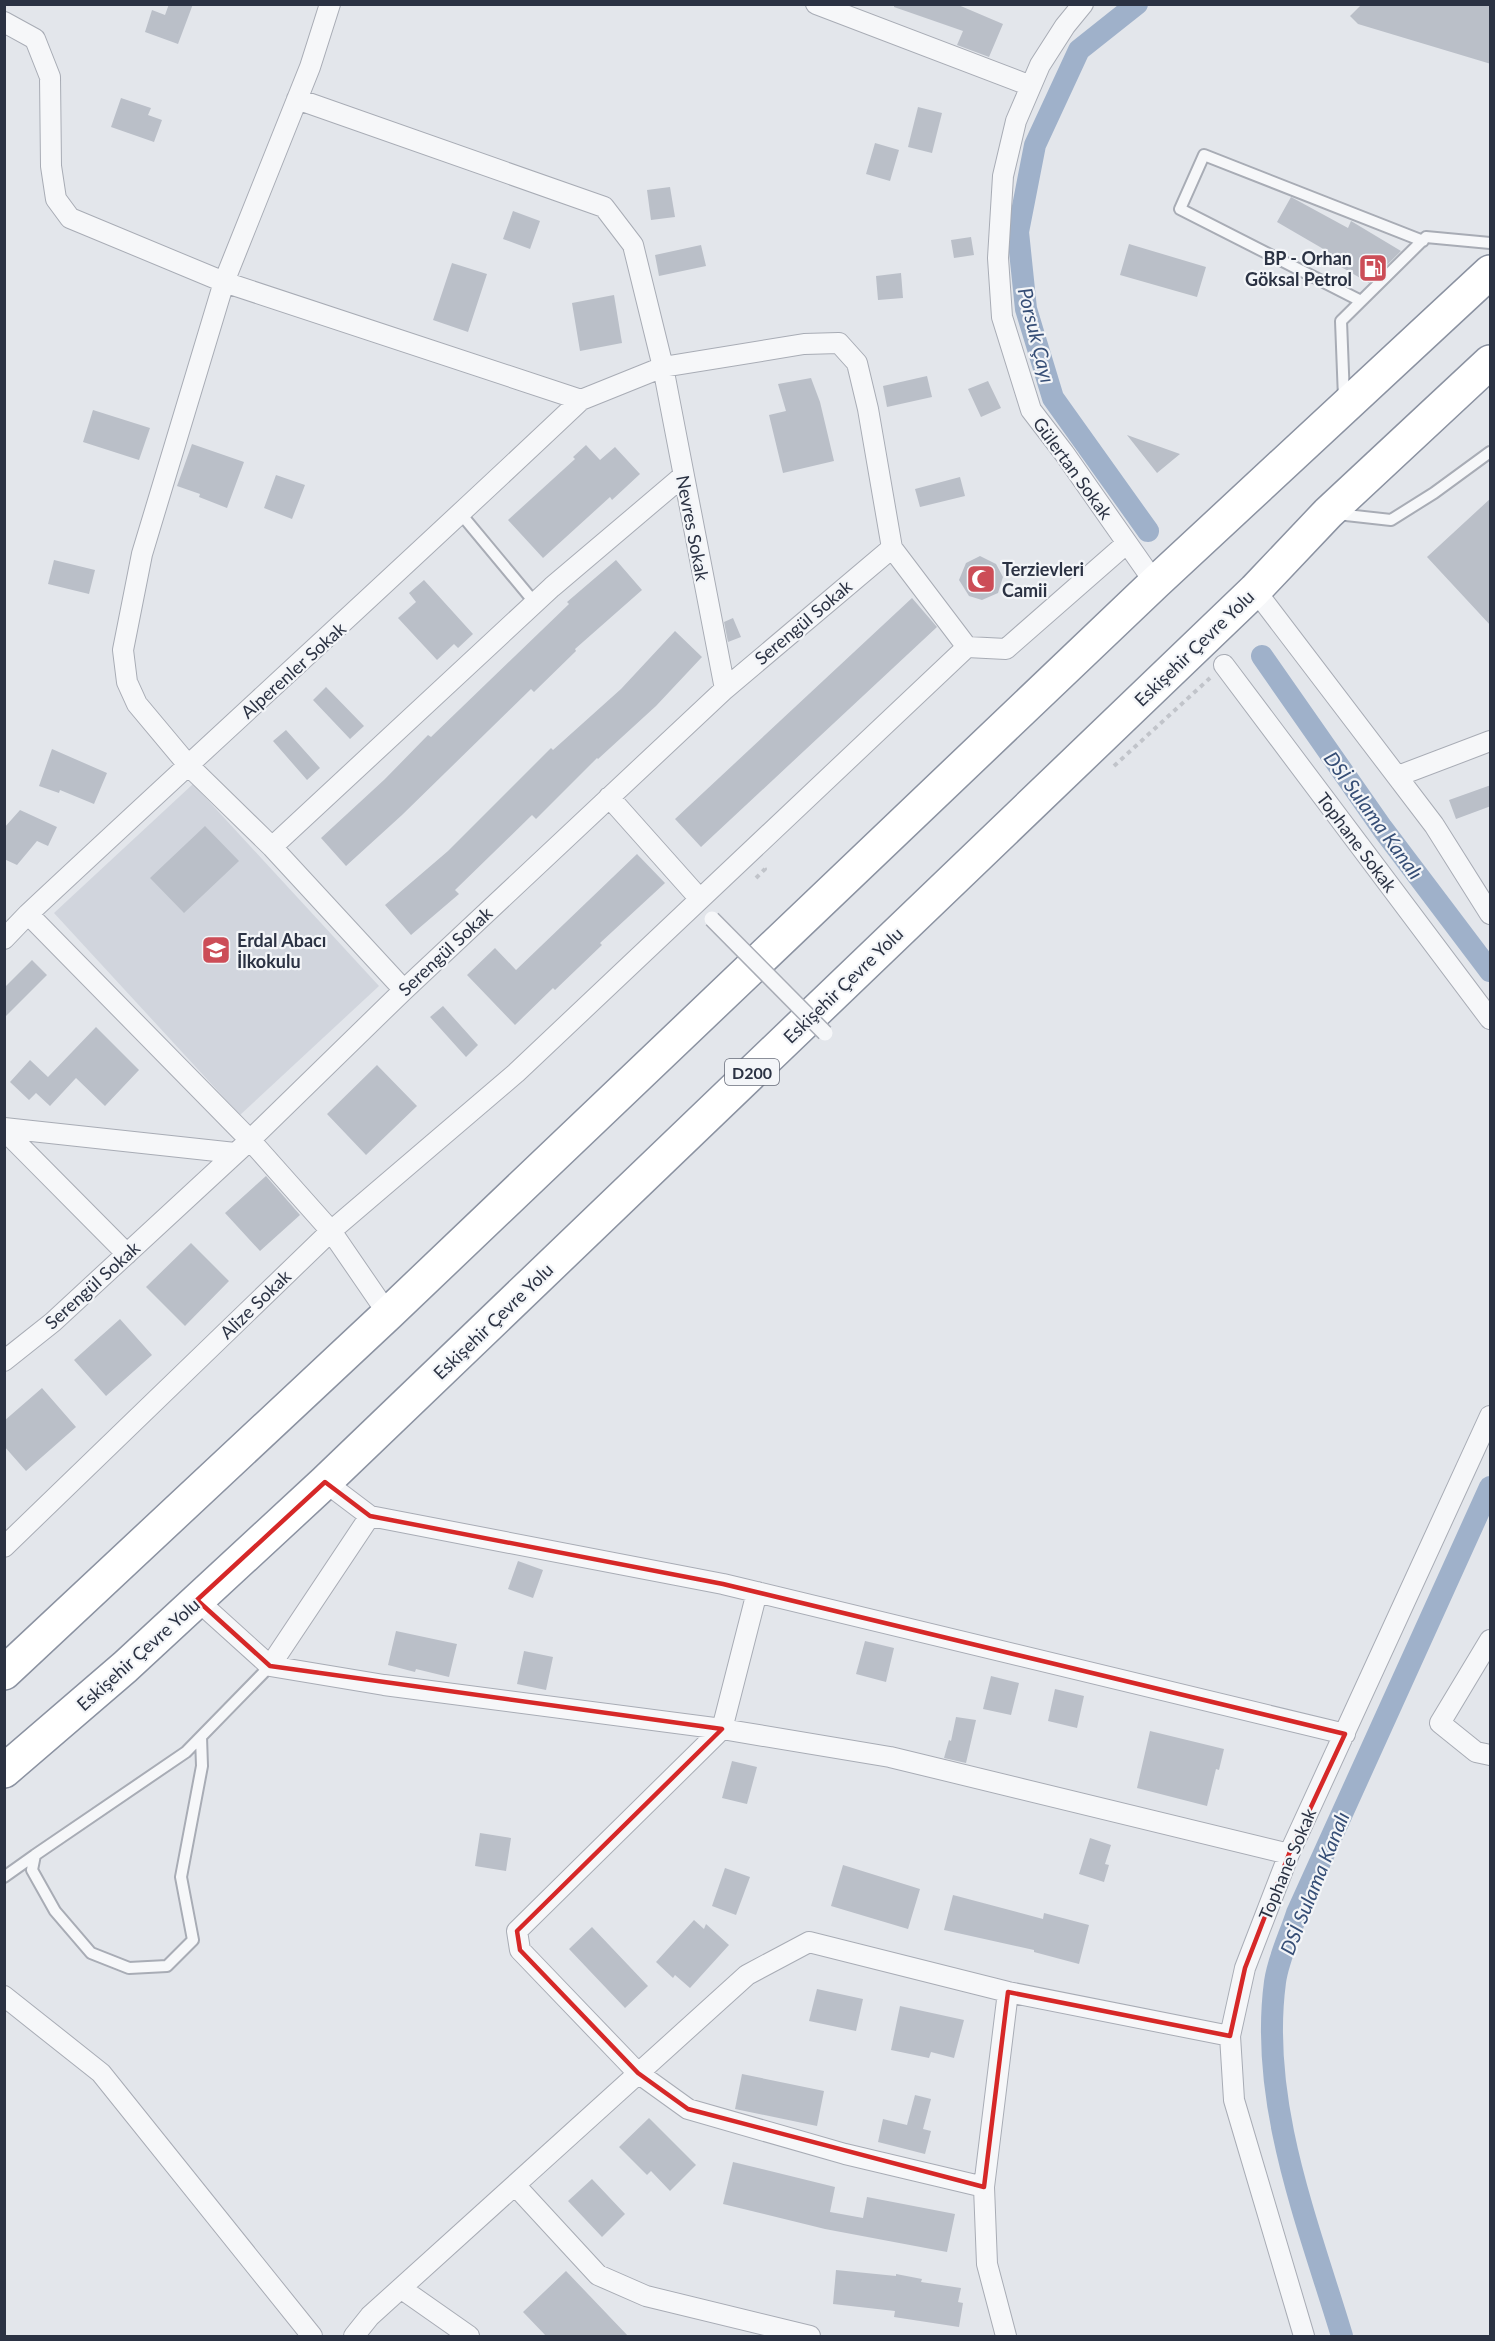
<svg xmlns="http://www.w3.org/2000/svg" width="1495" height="2341" font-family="Lato,sans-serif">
<rect width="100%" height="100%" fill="#e3e6eb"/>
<path fill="#d1d5dd" d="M193 784 379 986 240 1115 54 913Z"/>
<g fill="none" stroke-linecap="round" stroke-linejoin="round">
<path stroke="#9fb1ca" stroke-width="22" d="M1137 4 1079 50 1035 145 1018 232 1026 309 1053 398 1148 531
M1262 656 1382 828 1490 971
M1342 2336C1308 2223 1259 2103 1275 1982 1278 1959 1290 1935 1297 1913L1490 1487"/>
</g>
<path fill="#babfc8" d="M169 4H193L178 44 145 32 152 10 165 15Z
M894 4H956L1003 24 989 57 957 45 963 31 894 7Z
M1362 4H1491V64L1358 24 1350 16Z
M121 98 151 108 148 115 162 120 154 142 111 127Z
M918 107 942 113 932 153 908 147Z
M875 143 899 150 890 181 866 174Z
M670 187 675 217 651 220 647 190Z
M1291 197 1348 228 1351 221 1401 251 1369 283 1329 260 1332 254 1277 222Z
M513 211 540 221 530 249 503 239Z
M971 237 974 255 954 258 951 240Z
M1129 244 1206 267 1197 297 1120 275Z
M701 245 706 266 659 276 655 255Z
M452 263 487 274 468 332 433 320Z
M901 273 903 298 878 300 876 276Z
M614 295 622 343 580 351 572 303Z
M927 376 932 397 887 407 883 386Z
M811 378 820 402 834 461 783 473 769 415 786 411 778 384Z
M988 381 1001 408 981 417 968 389Z
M93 410 150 428 139 460 83 442Z
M1127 435 1180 454 1157 473Z
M192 444 244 462 227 508 199 497 200 494 177 486Z
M586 445 600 460 615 447 640 474 612 500 610 497 543 558 508 520 575 459 573 457Z
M276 475 305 485 292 519 264 508Z
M960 477 965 496 920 507 915 489Z
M1491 498V626L1427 557Z
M980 556 996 564 1003 577 998 593 982 600 969 596 959 580 966 563Z
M54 560 95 570 89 594 48 584Z
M616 560 642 590 575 649 576 651 534 692 531 689 402 815 346 866 321 838 385 779 428 735 431 737 569 604 567 602Z
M424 580 473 634 458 648 454 644 437 660 398 618 416 602 409 593Z
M912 598 937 627 701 847 675 819Z
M733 618 741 637 728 642 724 622Z
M675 631 702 657 656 706 598 759 597 758 536 819 532 815 455 890 459 894 411 935 385 905 448 851 551 748 553 750 621 689Z
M326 687 364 726 350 739 313 700Z
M286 730 320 768 307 780 273 741Z
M52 749 107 773 94 804 60 790 59 793 39 786Z
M1491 785V806L1456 819 1449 800Z
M20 810 57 827 48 846 37 841 17 865 4 859V828Z
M205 826 239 861 184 913 150 878Z
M637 854 665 883 600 943 602 945 555 990 553 988 515 1025 467 975 495 948 516 970Z
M32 960 47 975 4 1018V988Z
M443 1006 478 1045 466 1057 430 1017Z
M96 1027 139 1070 105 1106 76 1078 50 1106 36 1093 29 1100 10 1082 30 1060 48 1077Z
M377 1065 417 1106 366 1155 327 1114Z
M266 1176 300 1215 260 1251 225 1213Z
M191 1243 229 1281 185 1326 146 1287Z
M120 1319 152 1355 106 1396 74 1360Z
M42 1388 76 1427 26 1471 4 1446V1421Z
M518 1561 543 1570 533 1598 508 1589Z
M396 1631 457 1644 449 1677 416 1669 415 1672 388 1665Z
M865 1641 894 1648 886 1682 856 1674Z
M524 1651 553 1657 546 1690 517 1684Z
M991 1676 1019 1683 1011 1715 983 1709Z
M1055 1689 1084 1696 1077 1728 1048 1721Z
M956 1717 976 1720 966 1763 944 1758 949 1740 951 1741Z
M1150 1731 1224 1749 1219 1770 1216 1769 1207 1806 1137 1788Z
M732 1761 757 1767 747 1804 722 1798Z
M480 1833 511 1838 506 1871 475 1866Z
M1090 1838 1111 1845 1105 1864 1109 1865 1104 1882 1079 1874Z
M843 1865 920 1889 908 1929 831 1906Z
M725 1868 750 1877 736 1915 712 1906Z
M953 1895 1043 1919 1044 1913 1089 1925 1079 1964 1034 1952V1950L944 1930Z
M694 1920 704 1929 706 1924 729 1945 690 1988 675 1975 673 1978 656 1962Z
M592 1927 648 1986 625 2008 569 1949Z
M817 1989 863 1999 856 2031 809 2021Z
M900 2006 964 2020 954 2058 931 2052 929 2058 891 2050Z
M742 2074 824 2091 817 2126 735 2109Z
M915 2095 931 2099 923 2129 931 2131 925 2154 878 2142 883 2119 907 2125Z
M649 2118 696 2165 670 2191 651 2171 647 2175 619 2147Z
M733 2162 835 2187 830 2212 863 2218 867 2197 955 2214 947 2252 825 2229 723 2204Z
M592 2179 625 2214 602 2237 568 2201Z
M836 2270 896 2276V2274L922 2279 921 2282 961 2288 958 2302 963 2303 959 2327 894 2317 895 2311 833 2304Z
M566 2271 629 2337H547L523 2312Z"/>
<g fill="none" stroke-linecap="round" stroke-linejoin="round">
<g stroke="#a8acb5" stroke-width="14">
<path id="service" d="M1361 301 1180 209 1204 155 1423 241
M1344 398 1341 321 1426 237 1490 243
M461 514 535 603
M1337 514 1391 520 1434 493 1490 452
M201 1737 202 1766 181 1877 193 1940 167 1966 129 1968 91 1953 55 1911 32 1870 35 1855 186 1752 270 1666
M4 1877 35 1855"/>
</g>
<g stroke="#a8acb5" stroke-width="22">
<path id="minor" d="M330 4 310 67 224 282 142 554 123 650 127 682 137 704 188 765 272 847 404 990
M816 4 1031 86
M1083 4 1065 26 1040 65 1016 121 1003 176 998 258 1002 317 1031 410 1064 453 1155 583
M4 22 35 39 50 77 51 166 56 199 70 218 224 282 581 400 663 367 633 245 604 207 297 99
M1255 590 1434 825 1490 914
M1224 665 1490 1019
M725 689 663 367 804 344 839 343 857 363 868 409 892 548 967 647
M1398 776 1490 741
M609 797 699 898
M272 847 552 587 683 476
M28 914 250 1140 331 1231 388 1314
M4 939 28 914C212 742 398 573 581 400
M4 1128 235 1153
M4 1130 127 1254
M4 1361 53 1322 250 1140 404 990 725 689 892 548
M325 1482 370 1516 723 1584 1345 1734
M4 1547 331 1231 516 1073 967 647 1006 649 1127 543
M757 1592 722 1729 517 1931 520 1950 638 2073 688 2109 845 2154 984 2187
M197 1600 270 1666 384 1685 722 1729 890 1757 1289 1854
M1490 1640 1440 1723 1476 1752 1490 1755
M270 1666 370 1516
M4 1996 101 2073 312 2336
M515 2185 598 2275 646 2296 810 2336
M402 2289 469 2336
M354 2336 370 2316 747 1975 809 1942 1008 1992 1230 2036
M1006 2336 987 2264 984 2187 1008 1992
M1304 2336 1234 2100 1230 2036 1245 1968 1289 1854 1490 1416"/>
</g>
<g stroke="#8b92a1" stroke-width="36">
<path id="trunk" d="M4 1673 388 1314 1155 583 1490 272
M4 1771 125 1667 325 1482 1255 590 1328 513 1490 362"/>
</g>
<path stroke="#c1c4ca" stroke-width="4" stroke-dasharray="4.5 4.5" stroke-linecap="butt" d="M1114 766 1210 678
M756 878 765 869 763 866"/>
<use href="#service" stroke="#f6f7f9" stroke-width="10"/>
<use href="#minor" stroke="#f6f7f9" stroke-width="20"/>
<use href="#trunk" stroke="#fff" stroke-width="33"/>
<g stroke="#a8acb5" stroke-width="18" stroke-linecap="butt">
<path id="pedestrian-bridge" d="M712 919 825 1033"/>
</g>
<use href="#pedestrian-bridge" stroke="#f6f7f9" stroke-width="15"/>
</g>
<path fill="none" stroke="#d62828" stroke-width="4.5" stroke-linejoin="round" d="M325 1482 370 1516 723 1584 1345 1734 1289 1854 1245 1968 1230 2036 1008 1992 984 2187 688 2109 638 2073 520 1950 517 1931 722 1729 270 1666 197 1600Z"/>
<defs>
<g id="fuel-square" transform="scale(1.5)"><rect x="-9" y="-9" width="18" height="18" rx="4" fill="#cc4d57" stroke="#f3f5f8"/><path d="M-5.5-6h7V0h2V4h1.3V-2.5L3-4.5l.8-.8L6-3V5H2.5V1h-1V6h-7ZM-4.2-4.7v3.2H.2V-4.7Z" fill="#fff"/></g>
<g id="mosque-square" transform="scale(1.5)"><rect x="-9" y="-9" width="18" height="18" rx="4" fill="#cc4d57" stroke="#f3f5f8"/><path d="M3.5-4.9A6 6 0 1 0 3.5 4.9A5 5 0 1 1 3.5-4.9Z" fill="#fff"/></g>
<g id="school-square" transform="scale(1.5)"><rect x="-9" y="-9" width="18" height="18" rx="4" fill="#cc4d57" stroke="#f3f5f8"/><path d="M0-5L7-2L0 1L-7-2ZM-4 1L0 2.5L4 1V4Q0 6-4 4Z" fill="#fff"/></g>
</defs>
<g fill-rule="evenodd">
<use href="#fuel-square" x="1373" y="268"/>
<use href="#mosque-square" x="981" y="579"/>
<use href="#school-square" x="216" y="950"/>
</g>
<g text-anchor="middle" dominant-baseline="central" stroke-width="4.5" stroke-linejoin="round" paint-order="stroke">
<rect fill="#f3f5f8" stroke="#676c79" stroke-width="1.5" x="725" y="1059" width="54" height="26" rx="4.5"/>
<g font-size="16" font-weight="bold" fill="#2b3243">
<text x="752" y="1072">D200</text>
</g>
<g font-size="18" font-weight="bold" fill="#2b3243" stroke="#f3f5f8" text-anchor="start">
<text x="1352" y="258" text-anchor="end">BP - Orhan<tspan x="1352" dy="21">Göksal Petrol</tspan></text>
<text x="1002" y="569">Terzievleri<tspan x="1002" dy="21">Camii</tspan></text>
<text x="237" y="940">Erdal Abacı<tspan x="237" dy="21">İlkokulu</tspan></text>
</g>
<g font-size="18" fill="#2b3243" stroke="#f3f5f8">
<text transform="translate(1073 468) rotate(54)">Gülertan Sokak</text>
<text transform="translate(693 528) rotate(79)">Nevres Sokak</text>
<text transform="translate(803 622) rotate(-40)">Serengül Sokak</text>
<text transform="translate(1194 648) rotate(-44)">Eskişehir Çevre Yolu</text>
<text transform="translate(293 670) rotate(-42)">Alperenler Sokak</text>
<text transform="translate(1357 842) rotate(53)">Tophane Sokak</text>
<text transform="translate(445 951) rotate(-43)">Serengül Sokak</text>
<text transform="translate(843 985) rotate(-44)">Eskişehir Çevre Yolu</text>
<text transform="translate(92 1285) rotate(-42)">Serengül Sokak</text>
<text transform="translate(255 1304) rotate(-44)">Alize Sokak</text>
<text transform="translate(493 1321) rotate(-44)">Eskişehir Çevre Yolu</text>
<text transform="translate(138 1654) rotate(-42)">Eskişehir Çevre Yolu</text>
<text transform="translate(1287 1864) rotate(-67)">Tophane Sokak</text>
</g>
<g font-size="20" font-style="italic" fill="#364e76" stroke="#f3f5f8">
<text transform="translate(1037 335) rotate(76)">Porsuk Çayı</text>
<text transform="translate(1374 815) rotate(54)">DSİ Sulama Kanalı</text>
<text transform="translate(1314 1883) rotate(-68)">DSİ Sulama Kanalı</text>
</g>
</g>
<rect width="1495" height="2341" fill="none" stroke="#2b3243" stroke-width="12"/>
</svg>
